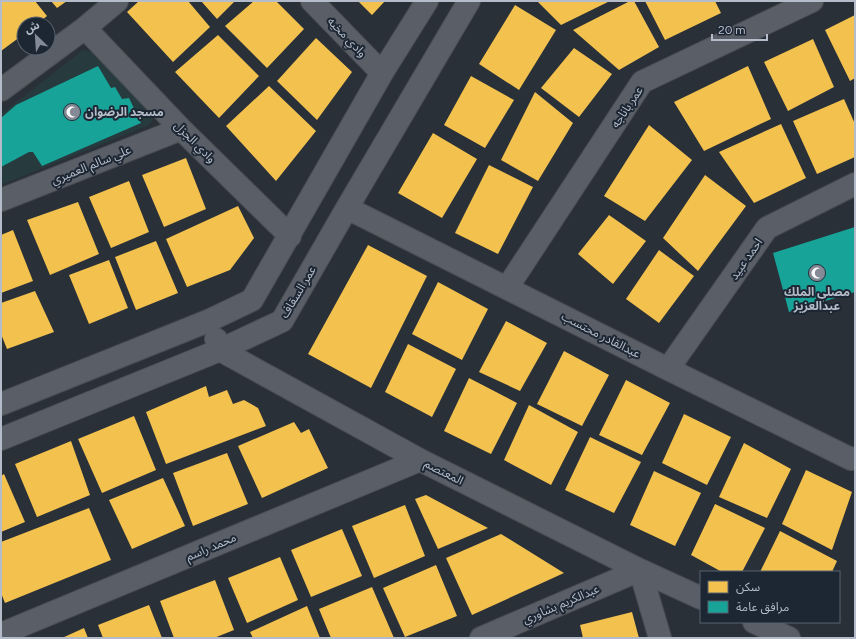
<svg xmlns="http://www.w3.org/2000/svg" width="856" height="639" font-family="Figtree,'Noto Sans Arabic',sans-serif">
<rect width="100%" height="100%" fill="#2a3038"/>
<path fill="#273a3e" d="M83 50 92 52 141 104 153 119 149 125 1 185V114Z"/>
<path fill="#f2c14e" d="M1 1H35L47 16 37 24H24V34L1 51Z
M51 1H67L57 8Z
M139 1H188L210 27 173 62 127 12Z
M201 1H235L217 19Z
M254 1H276L304 29 267 68 225 26Z
M358 1H385L372 15Z
M537 1H610L561 25Z
M630 1H634L659 47 619 70 573 30Z
M645 1H715L721 13 665 40Z
M515 5 556 30 519 90 479 64Z
M855 15V78L850 81 825 30Z
M218 35 259 76 219 118 175 72Z
M316 38 352 72 317 120 277 81Z
M813 39 834 87 788 111 764 62Z
M574 48 612 74 579 117 541 88Z
M748 66 771 119 704 151 674 102Z
M471 76 514 100 485 148 444 125Z
M269 86 316 131 276 181 226 126Z
M535 92 573 123 538 181 501 160Z
M844 99 855 124V157L817 174 793 121Z
M781 124 806 178 754 203 719 152Z
M649 125 692 160 645 221 604 196Z
M433 133 477 159 442 218 398 193Z
M186 158 206 209 164 227 142 175Z
M489 165 533 187 498 254 455 233Z
M705 175 746 206 698 271 663 238Z
M129 181 149 232 111 248 89 197Z
M78 202 99 254 50 275 27 220Z
M238 206 254 238 230 270 187 287 166 239Z
M609 215 646 241 613 284 578 254Z
M13 230 33 281 1 293V235Z
M156 241 178 293 136 310 115 257Z
M368 245 427 276 371 388 308 354Z
M659 250 694 276 659 323 626 299Z
M109 260 128 308 89 324 69 275Z
M438 282 488 309 462 360 412 334Z
M35 291 54 332 7 349 1 334V303Z
M506 321 547 343 520 391 479 372Z
M408 344 456 369 432 417 385 392Z
M564 351 609 375 582 426 537 404Z
M469 378 517 403 491 454 444 431Z
M626 380 670 403 642 455 599 435Z
M206 386 209 397 227 390 233 404 244 400 258 408 266 426 166 464 146 412Z
M529 405 578 432 551 485 504 460Z
M684 414 731 437 707 485 662 463Z
M134 416 156 470 102 493 78 439Z
M294 422 301 433 309 429 328 468 262 498 238 446Z
M590 437 641 462 614 513 565 490Z
M71 441 90 495 37 517 15 464Z
M744 443 791 469 767 518 719 497Z
M227 453 248 504 193 526 173 473Z
M806 470 852 492 832 550 782 524Z
M654 471 701 493 675 546 630 525Z
M4 474 25 522 1 532V476Z
M163 478 185 526 132 549 109 500Z
M426 495 488 528 438 549 415 499Z
M715 504 765 528 742 572H722L691 555Z
M405 505 425 556 374 578 352 526Z
M89 508 111 560 5 603 1 593V542Z
M342 529 362 576 311 597 291 550Z
M780 531 837 561 832 572H760Z
M501 534 564 573 472 615 446 558Z
M280 557 298 600 247 623 228 578Z
M436 565 457 616 405 637 383 588Z
M215 580 234 630 214 638H174L160 601Z
M372 587 394 638H331L319 609Z
M149 605 162 638H103L98 625Z
M307 606 320 638H253L250 632Z
M632 612 639 638H583L580 625Z
M84 628 88 638H62Z"/>
<path fill="#17a398" d="M98 66 111 88 115 87 122 99 129 98 141 123 42 166 33 152H29L1 167V118L16 105Z
M855 227V292L789 312 773 253Z"/>
<g fill="none" stroke-linecap="round" stroke-linejoin="round">
<g stroke="#484c53" stroke-width="24">
<path id="minor" d="M312 1 382 73
M85 28 181 129 290 236
M1 90 85 28 117 1
M1 200 181 129
M347 208 668 369 851 459 855 458
M507 288 642 82 812 1
M216 339 220 350 420 460 640 570 701 598
M668 369 767 228 855 184
M1 404 208 321 252 300 382 73 427 1
M1 439 220 350 282 321 347 208 469 1
M754 622 789 638
M1 634 420 460
M481 638 640 570 660 638"/>
</g>
<use href="#minor" stroke="#5a5e66" stroke-width="22"/>
</g>
<defs>
<g id="mosque-disc" transform="scale(0.9)"><circle r="9.5" fill="#848b96" stroke="#1d2633"/><path d="M3.5-4.9A6 6 0 1 0 3.5 4.9A5 5 0 1 1 3.5-4.9Z" fill="#fff"/></g>
</defs>
<g fill-rule="evenodd">
<use href="#mosque-disc" x="72" y="112"/>
<use href="#mosque-disc" x="817" y="273"/>
</g>
<g text-anchor="middle" dominant-baseline="central" stroke-width="4" stroke-linejoin="round" paint-order="stroke">
<g font-size="12" fill="#b4bcc9" stroke="#1d2633">
<text transform="translate(347 37) rotate(46)">وادي مخيه</text>
<text transform="translate(627 107) rotate(-56)">عمر باناجه</text>
<text transform="translate(195 142) rotate(45)">وادي الجزل</text>
<text transform="translate(91 165) rotate(-22)">علي سالم العميري</text>
<text transform="translate(746 259) rotate(-55)">احمد عبيد</text>
<text transform="translate(298 292) rotate(-59)">عمر السقاف</text>
<text transform="translate(601 335) rotate(27)">عبدالقادر محتسب</text>
<text transform="translate(444 472) rotate(27)">المعتصم</text>
<text transform="translate(211 547) rotate(-23)">محمد راسم</text>
<text transform="translate(561 604) rotate(-23)">عبدالكريم بشاوري</text>
</g>
<g font-size="12" font-weight="bold" fill="#b4bcc9" stroke="#1d2633" text-anchor="start">
<text x="85" y="112">مسجد الرضوان</text>
<text x="817" y="292" text-anchor="middle">مصلي الملك<tspan x="817" dy="14">عبدالعزيز</tspan></text>
</g>
</g>
<rect width="856" height="639" fill="none" stroke="#b4bcc9" stroke-width="4"/>
<rect x="700" y="571" width="140" height="52" fill="#1d2633" stroke="#59626f"/>
<rect x="708" y="581" width="20" height="12" fill="#f2c14e" stroke="#59626f"/>
<text x="736" y="591" font-size="12" fill="#b4bcc9">سكن</text>
<rect x="708" y="601" width="20" height="12" fill="#17a398" stroke="#59626f"/>
<text x="736" y="611" font-size="12" fill="#b4bcc9">مرافق عامة</text>
<g transform="translate(36 36) rotate(335)"><circle r="19" fill="#1d2633" stroke="#59626f"/>
<path d="M0-3L7 15L0 10L-7 15Z" fill="#848b96"/>
<text y="-6" font-size="11" font-weight="bold" text-anchor="middle" fill="#b4bcc9">ش</text>
</g>
<path d="M712 34v6h55v-6" fill="none" stroke="#b4bcc9" stroke-width="2"/>
<text x="718" y="34" font-size="12" fill="#b4bcc9" stroke="#1d2633" stroke-width="3" paint-order="stroke">20 m</text>
</svg>
